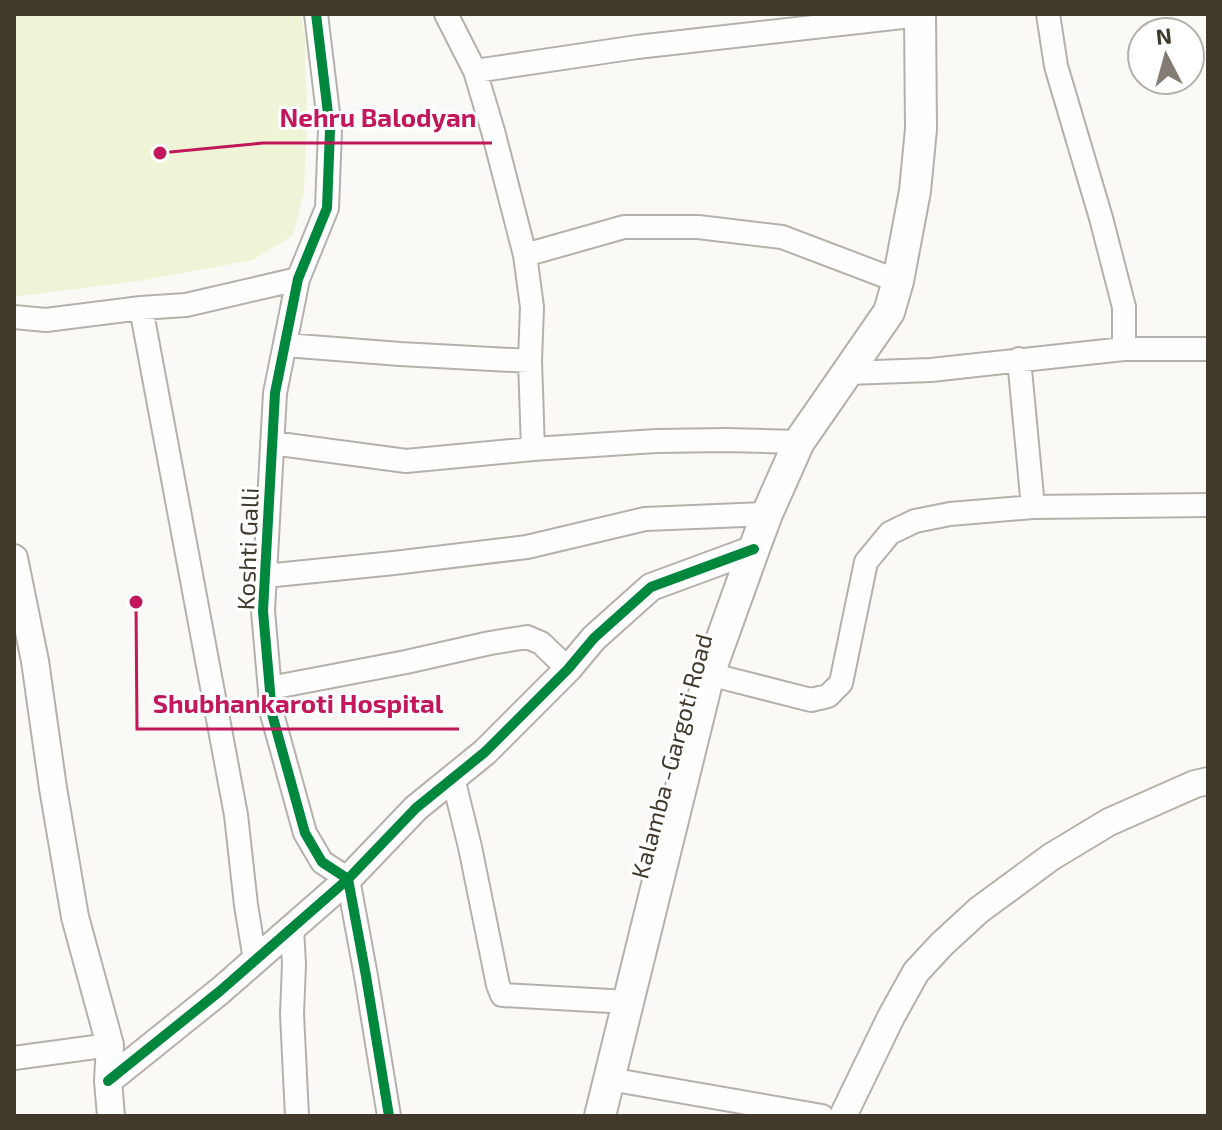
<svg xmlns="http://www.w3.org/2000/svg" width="1222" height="1130" font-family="'Exo 2',sans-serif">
<rect width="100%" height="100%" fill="#fbf9f6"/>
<path fill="#f0f4d7" d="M14 14H301L305 39 307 115 304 192 293 235 253 260 145 280 14 297Z"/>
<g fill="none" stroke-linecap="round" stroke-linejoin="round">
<g stroke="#b6b0aa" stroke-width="26">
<path id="minor" d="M316 14 330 130 327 208 298 279 275 393 263 611 272 714 305 833 322 862 348 879 366 976 389 1116
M446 14 475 71 493 131 525 255 532 307 530 361 533 449
M1048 14 1056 66 1101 218 1124 307V349
M475 71 637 47 920 15
M525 255 624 227H698L782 237 898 281
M141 308 236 815 246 905 255 960
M14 317 46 320 141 308 186 305 298 279
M285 345 400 354 530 361
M1019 359 1033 507 1208 505
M847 373 931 370 1124 349H1208
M272 443 406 461 533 449 656 441 727 440 799 442
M265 576 394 563 527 547 645 519 767 514
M709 674 811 700 828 696 841 683 866 562 890 533 915 521 950 514 1033 507
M270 688 406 662 490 643 527 637 541 643 568 669
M453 778 470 847 498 985 502 995 628 1002
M292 928 294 964 292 1014 297 1116
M14 1058 110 1045
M609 1079 822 1116"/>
</g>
<g stroke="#b6b0aa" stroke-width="30">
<path id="tertiary" d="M14 558 35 661 53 788 75 917 110 1045 108 1081 111 1116
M108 1081 220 991 348 879 416 808 485 752 568 669 594 638 651 587 754 549
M843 1116 891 1017 916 972 942 944 979 910 1051 857 1109 822 1195 784 1208 781"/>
</g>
<g stroke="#b6b0aa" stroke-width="34">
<path id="secondary" d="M600 1116 709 674 754 549 767 514 799 442 889 312 898 281 915 191 921 129 920 14"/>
</g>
<use href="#minor" stroke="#fefefe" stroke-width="22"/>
<use href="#tertiary" stroke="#fefefe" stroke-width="26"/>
<use href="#secondary" stroke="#fefefe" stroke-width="30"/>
<g stroke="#fff" stroke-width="15">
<path id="cycleway" d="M316 14 330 130 327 208 298 279 275 393 263 611 272 714 305 833 322 862 348 879 366 976 389 1116
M108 1081 220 991 348 879 416 808 485 752 568 669 594 638 651 587 754 549"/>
</g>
<use href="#cycleway" stroke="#00873e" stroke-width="10"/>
</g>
<g text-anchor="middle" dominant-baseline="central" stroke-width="6" stroke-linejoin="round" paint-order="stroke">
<g font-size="24" fill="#42392d" stroke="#fff">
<text transform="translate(247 549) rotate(-88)">Koshti Galli</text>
<text transform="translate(671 756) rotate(-75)">Kalamba -Gargoti Road</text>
</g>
</g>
<path fill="none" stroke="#c2185b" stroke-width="3" d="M160 153L263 143H492M136 602L137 729H459"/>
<g fill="#c2185b" stroke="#fff" stroke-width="3">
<circle cx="160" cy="153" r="8"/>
<circle cx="136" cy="602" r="8"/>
</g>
<g font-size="26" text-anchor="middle" font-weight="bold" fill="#c2185b" stroke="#fff" stroke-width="6" stroke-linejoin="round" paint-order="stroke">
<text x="378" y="127">Nehru Balodyan</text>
<text x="298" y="713">Shubhankaroti Hospital</text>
</g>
<rect width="1222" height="1130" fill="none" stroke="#42392d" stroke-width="32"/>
<g transform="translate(1166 56) rotate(354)"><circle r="38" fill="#ffffff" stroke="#b3b0ab" stroke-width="2"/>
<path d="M0-6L14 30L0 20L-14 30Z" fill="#837c73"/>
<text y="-12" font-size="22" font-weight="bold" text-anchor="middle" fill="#42392d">N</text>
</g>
</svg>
